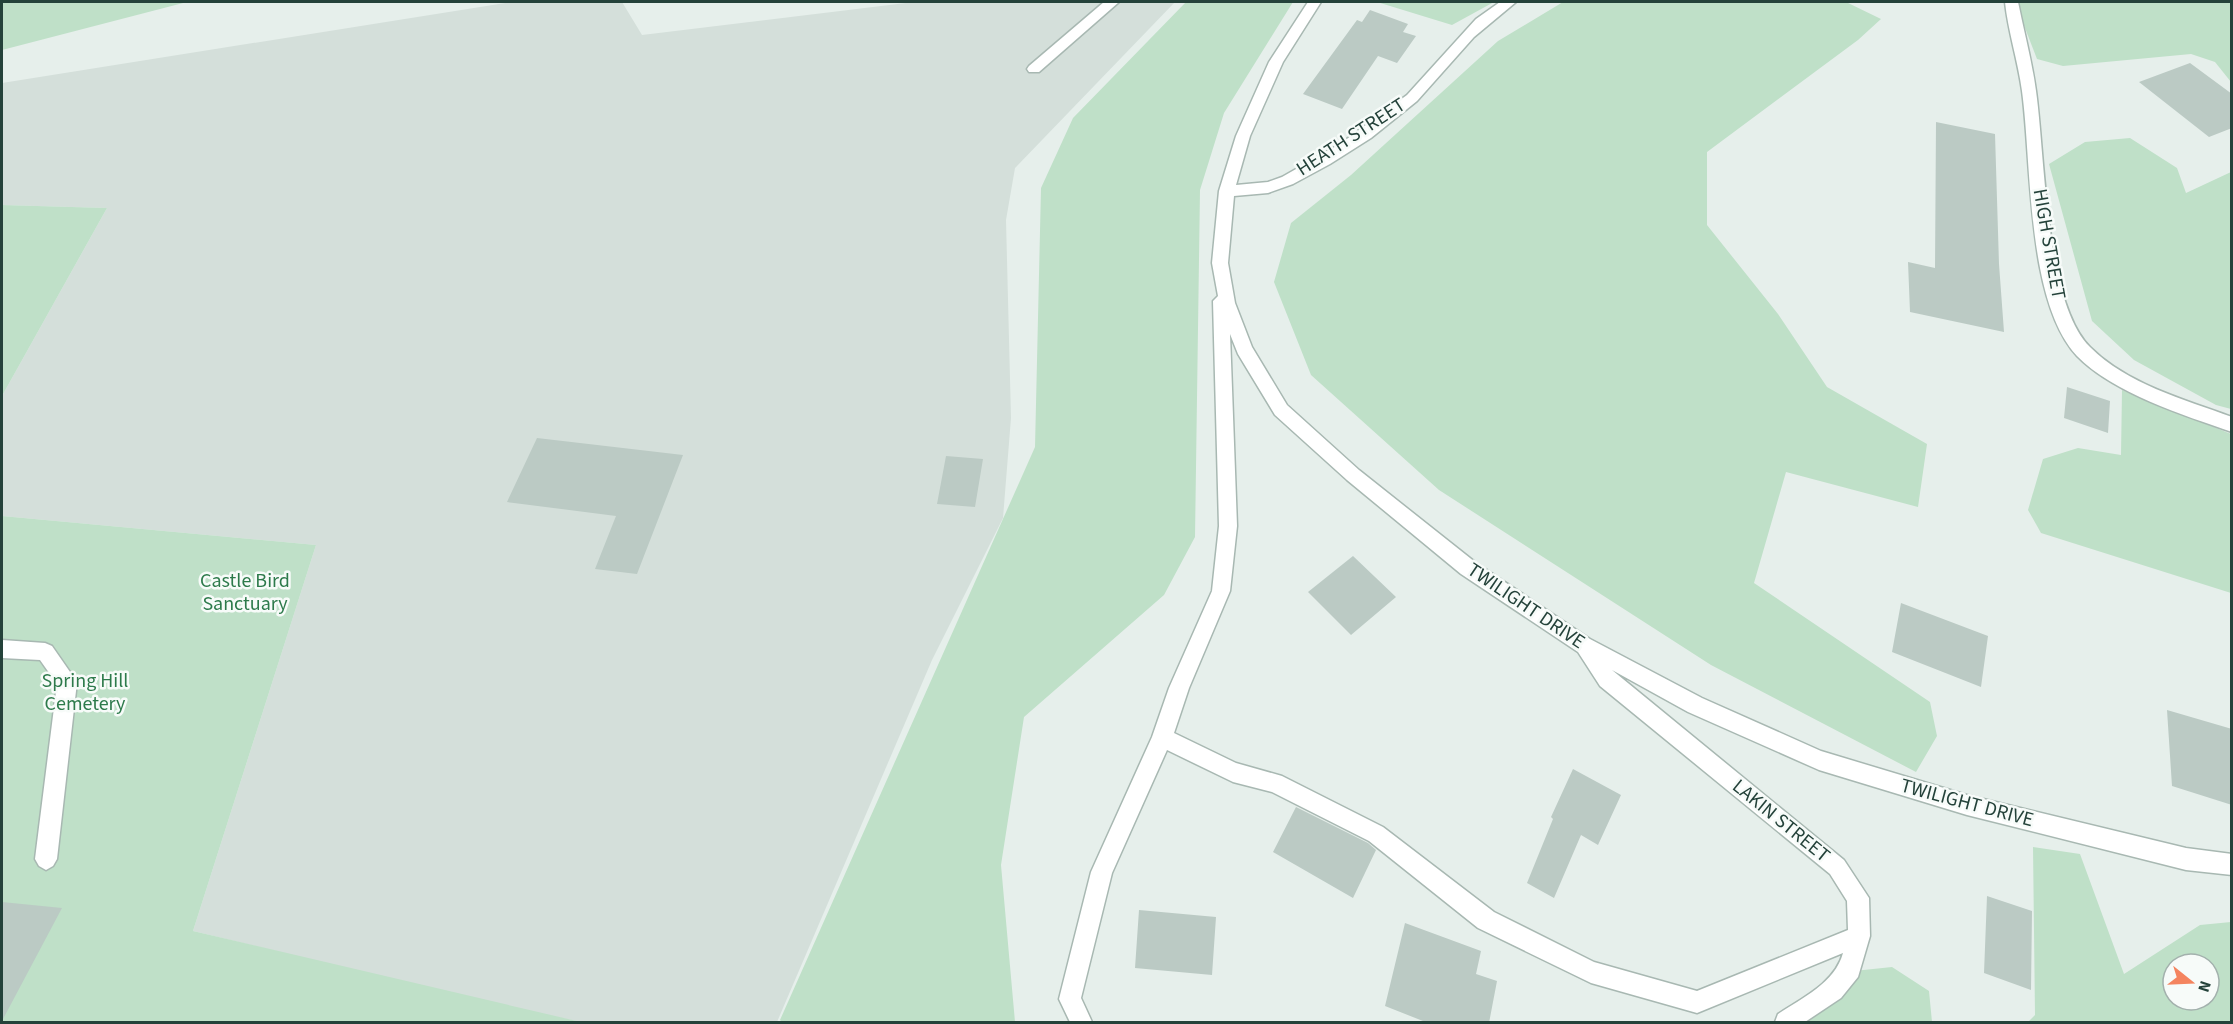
<svg xmlns="http://www.w3.org/2000/svg" width="2233" height="1024" font-family="'Source Sans 3',sans-serif">
<rect width="100%" height="100%" fill="#e6efeb"/>
<path fill="#d4dfda" d="M511 2H622L642 35 914 2H1175L1015 168 1006 220 1011 418 1003 518 932 660 777 1022H581L493 1004 193 931 316 545 2 516V396L107 208 2 205V83Z"/>
<path fill="#bfe0c8" fill-rule="evenodd" d="M2 2H187L2 50Z
M1186 2H1293L1224 113 1200 190 1195 537 1164 595 1024 717 1001 865 1015 1022H782L780 1020 1035 447 1041 188 1073 118Z
M1377 2H1494L1452 25Z
M1563 2H1846L1881 19 1858 40 1707 152V225L1778 314 1827 387 1927 444 1918 507 1786 472 1754 583 1930 702 1937 736 1916 772 1711 665 1439 490 1311 375 1274 282 1291 223 1351 175 1498 41Z
M2019 2H2231V82L2215 62 2191 54 2063 66 2037 59 2020 15Z
M2130 138 2177 168 2186 193 2231 172V409L2216 405 2134 360 2092 321 2049 164 2085 142Z
M2 205 107 208 2 396Z
M2122 390 2231 434V593L2041 533 2028 510 2043 459 2078 448 2121 455Z
M2 516 316 545 193 931 581 1022H2Z
M2033 847 2080 854 2124 974 2200 925 2231 922V1022H2028L2035 1015ZM2173 964H2209V1000H2173Z
M1892 967 1929 991 1932 1022H1793L1854 971Z"/>
<path fill="#bbcac4" d="M1370 10 1408 24 1403 32 1416 36 1397 63 1378 56 1342 109 1303 94 1357 20 1362 22Z
M2190 63 2232 94V128L2209 137 2139 82Z
M1936 122 1995 134 1999 264 2004 332 1910 312 1908 262 1935 268Z
M2067 387 2110 401 2108 433 2064 418Z
M537 438 683 455 637 574 595 569 616 516 507 502Z
M946 456 983 459 975 507 937 504Z
M1353 556 1396 597 1351 635 1308 592Z
M1901 603 1988 636 1981 687 1892 652Z
M2167 710 2232 729V805L2172 786Z
M1573 769 1621 795 1598 845 1581 835 1554 898 1527 883 1553 819 1551 817Z
M1296 807 1368 843 1376 850 1353 898 1273 852Z
M1987 896 2032 911 2031 990 1984 973Z
M2 902 62 908 2 1021Z
M1139 910 1216 917 1212 975 1135 968Z
M1405 923 1481 951 1476 974 1497 981 1489 1023H1428L1385 1006Z"/>
<g fill="none" stroke-linecap="round" stroke-linejoin="round">
<g stroke="#a8b8b2" stroke-width="3">
<path id="service" d="M2 640 45 643 52 646 77 682 57 859 53 866 46 870 39 866 35 859 57 684 40 660 2 658Z"/>
</g>
<g stroke="#a8b8b2" stroke-width="3">
<path id="minor" d="M1104 2H1119L1039 72H1029L1027 69 1029 66Z
M1308 2H1321L1283 62 1250 136 1236 185 1268 182 1282 177 1340 144 1407 95 1476 19 1500 2H1516L1474 37 1417 101 1371 138 1330 164 1293 184 1268 193 1234 196 1228 263 1235 303 1252 347 1287 405 1359 470 1475 562 1590 639 1702 698 1821 751 1967 795 2186 848 2232 854V875L2186 870 1967 815 1819 770 1688 712 1612 670 1844 860 1869 898 1870 936 1858 977 1841 998 1805 1022H1775L1778 1014C1802 998 1835 983 1843 953L1697 1013 1591 983 1478 928 1369 841 1272 792 1233 782 1167 750 1112 873 1081 998 1092 1022H1070L1059 999 1091 872 1152 737 1169 688 1212 591 1219 526 1213 301 1218 296 1212 263 1219 191 1236 136 1269 62ZM1230 334 1238 354 1275 415 1347 480 1461 574 1578 652 1600 686 1830 874 1847 901 1848 930 1697 991 1594 962 1494 912 1383 827 1282 776 1236 763 1174 733 1189 688 1230 591 1237 526Z
M2005 2H2018C2024 32 2032 61 2036 91 2045 154 2045 303 2090 347 2127 384 2183 399 2232 417V432C2183 415 2113 393 2077 356 2026 301 2032 163 2022 91 2018 61 2008 31 2005 2Z"/>
</g>
<use href="#service" fill="#fff" fill-rule="evenodd"/>
<use href="#minor" fill="#fff" fill-rule="evenodd"/>
</g>
<g text-anchor="middle" dominant-baseline="central" stroke-width="5" stroke-linejoin="round" paint-order="stroke">
<g font-size="20" fill="#24423a" stroke="#f7fbf9">
<text transform="translate(1351 137) rotate(-33)">HEATH STREET</text>
<text transform="translate(2049 244) rotate(80)">HIGH STREET</text>
<text transform="translate(1526 606) rotate(34)">TWILIGHT DRIVE</text>
<text transform="translate(1967 803) rotate(15)">TWILIGHT DRIVE</text>
<text transform="translate(1781 821) rotate(39)">LAKIN STREET</text>
</g>
<g font-size="20" fill="#2d7a4b" stroke="#f7fbf9">
<text x="245" y="581">Castle Bird<tspan x="245" dy="23">Sanctuary</tspan></text>
<text x="85" y="681">Spring Hill<tspan x="85" dy="23">Cemetery</tspan></text>
</g>
</g>
<rect width="2233" height="1024" fill="none" stroke="#24423a" stroke-width="6"/>
<g transform="translate(2191 982) rotate(108)"><circle r="28" fill="#f7fbf9" stroke="#a3b1ad" stroke-width="1.5"/>
<path d="M0-4.5L10 22L0 15L-10 22Z" fill="#f4845f"/>
<text y="-9" font-size="16" font-weight="bold" text-anchor="middle" fill="#24423a">N</text>
</g>
</svg>
